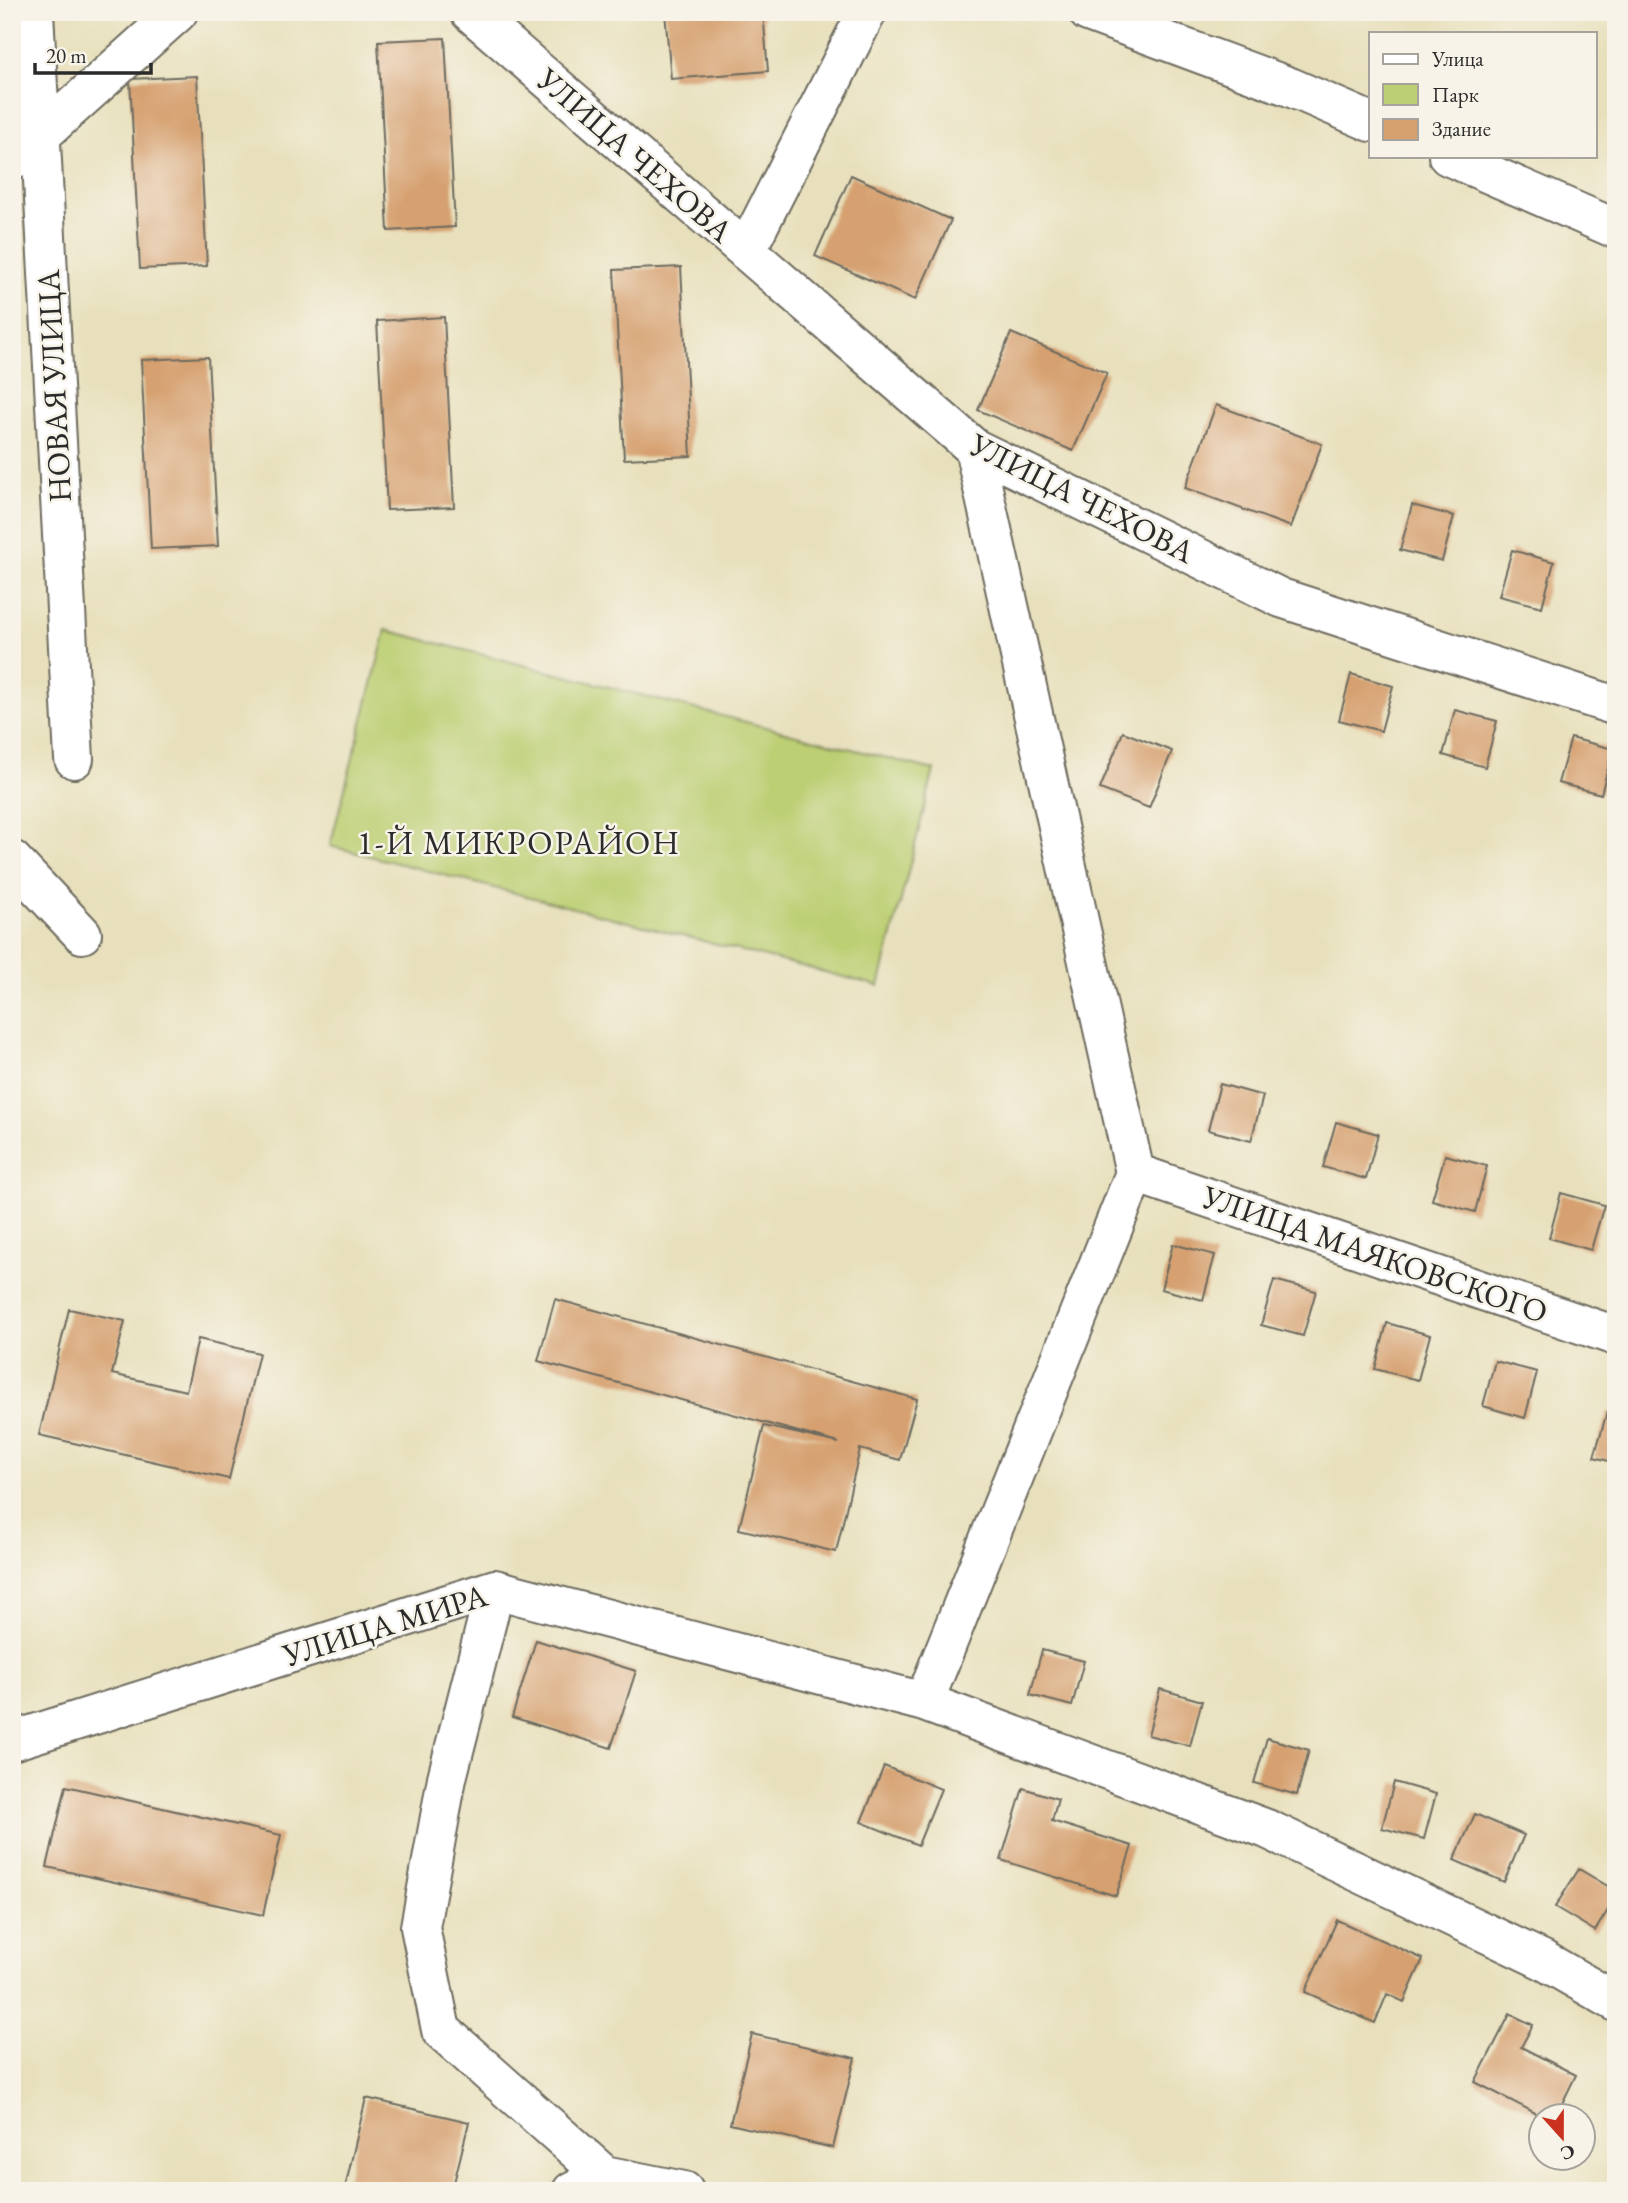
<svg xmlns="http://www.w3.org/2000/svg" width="1628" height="2203" font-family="'EB Garamond',serif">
<rect width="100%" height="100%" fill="#f7f3e8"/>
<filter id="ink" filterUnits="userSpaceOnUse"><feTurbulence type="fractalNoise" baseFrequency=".0143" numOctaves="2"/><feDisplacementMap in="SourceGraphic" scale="14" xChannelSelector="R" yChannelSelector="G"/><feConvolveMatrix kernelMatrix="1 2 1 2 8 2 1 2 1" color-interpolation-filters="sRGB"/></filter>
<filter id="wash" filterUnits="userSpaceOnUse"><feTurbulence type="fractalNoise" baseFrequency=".00686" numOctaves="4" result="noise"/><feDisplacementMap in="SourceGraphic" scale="28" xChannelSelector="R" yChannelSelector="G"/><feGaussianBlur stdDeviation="1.57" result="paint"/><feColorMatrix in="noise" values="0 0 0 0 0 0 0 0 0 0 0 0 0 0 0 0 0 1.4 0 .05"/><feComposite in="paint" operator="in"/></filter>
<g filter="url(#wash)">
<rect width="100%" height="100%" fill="#e8e0bc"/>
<path fill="#bccf73" stroke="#747d4f" stroke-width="2" d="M386 630 934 770 879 986 330 846Z"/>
<g id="blocks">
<path fill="#d6a06f" d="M665 12H763L768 71 671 79Z
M445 38 455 227 388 231 378 41Z
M197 76 207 266 140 269 130 79Z
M851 175 951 220 915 300 815 256Z
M681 267 691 456 624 459 614 270Z
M444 317 454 507 387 510 377 321Z
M1011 333 1107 373 1073 451 978 410Z
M208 357 218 546 151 549 141 360Z
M1216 405 1322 444 1291 527 1185 488Z
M1412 505 1454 516 1442 561 1400 550Z
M1512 550 1554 562 1542 607 1499 596Z
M1351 674 1393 686 1381 731 1339 720Z
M1455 710 1497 721 1485 767 1443 755Z
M1123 732 1172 751 1149 808 1100 789Z
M1571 738 1613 749 1601 794 1558 783Z
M1220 1084 1263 1096 1251 1141 1208 1130Z
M1336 1122 1378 1134 1366 1179 1323 1167Z
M1445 1155 1487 1166 1475 1212 1432 1200Z
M1561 1193 1604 1205 1591 1250 1549 1238Z
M1173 1244 1215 1255 1203 1300 1161 1289Z
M1274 1280 1316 1291 1303 1336 1261 1325Z
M555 1299 917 1399 900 1460 860 1449 836 1552 739 1529 764 1426 839 1443 538 1361Z
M69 1309 125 1321 112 1374 186 1391 198 1339 259 1353 229 1479 39 1435Z
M1387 1323 1430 1335 1418 1380 1375 1369Z
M1495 1361 1537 1372 1525 1418 1483 1406Z
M1607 1412 1616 1414V1463L1594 1457Z
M536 1640 636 1671 611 1748 512 1717Z
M1042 1650 1084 1661 1072 1706 1030 1695Z
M1160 1689 1202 1701 1190 1746 1148 1735Z
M1267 1738 1309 1750 1297 1795 1254 1783Z
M884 1766 941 1789 918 1845 861 1822Z
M1394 1782 1436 1794 1424 1839 1382 1828Z
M66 1786 281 1835 263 1915 47 1867Z
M1023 1788 1058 1799 1052 1821 1132 1846 1116 1896 1001 1860Z
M1475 1814 1524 1835 1504 1882 1454 1860Z
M1579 1869 1616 1891V1897L1595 1931 1555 1907Z
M1337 1920 1423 1959 1404 2002 1387 1994 1375 2023 1305 1992Z
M1510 2014 1533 2025 1521 2047 1576 2075 1556 2116H1541L1475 2082Z
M752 2034 855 2058 833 2148 730 2124Z
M366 2098 469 2122 452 2191H357L345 2188Z"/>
</g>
</g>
<g filter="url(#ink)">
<use href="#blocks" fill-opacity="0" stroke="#6d6a5e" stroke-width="2"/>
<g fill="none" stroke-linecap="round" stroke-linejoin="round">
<g stroke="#6d6a5e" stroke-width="42">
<path id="minor" d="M34 12 74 759
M470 12 974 448 1281 598 1616 706
M1088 12 1290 87 1371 122
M1448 156 1616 229
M12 161 178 12
M746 251 867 12
M12 860 82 934
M1135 1173 1616 1336
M495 1589 447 1778 420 1927 441 2030 604 2175
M924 1702 1135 1173 974 448
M12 1741 495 1589 924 1702 1267 1829 1543 1960 1616 2002
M572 2191 604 2175 684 2191"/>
</g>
<use href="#minor" stroke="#fff" stroke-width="38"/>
</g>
</g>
<g text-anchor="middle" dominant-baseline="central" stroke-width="5" stroke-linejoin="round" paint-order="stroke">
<g font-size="32" fill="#2b2b2b" stroke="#f7f3e8">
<text transform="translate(635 155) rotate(41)">УЛИЦА ЧЕХОВА</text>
<text transform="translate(54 386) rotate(-93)">НОВАЯ УЛИЦА</text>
<text transform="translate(1082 498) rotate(27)">УЛИЦА ЧЕХОВА</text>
<text transform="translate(1375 1254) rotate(19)">УЛИЦА МАЯКОВСКОГО</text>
<text transform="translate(385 1625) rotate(-17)">УЛИЦА МИРА</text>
</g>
<g font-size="33" letter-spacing="2" fill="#2b2b2b" stroke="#f7f3e8">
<text x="519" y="842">1-Й МИКРОРАЙОН</text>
</g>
</g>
<rect width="1628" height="2203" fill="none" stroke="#f7f3e8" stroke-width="42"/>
<rect x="1369" y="32" width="228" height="126" fill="#f7f3e8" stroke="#a5a39c" stroke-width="2"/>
<rect x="1383" y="54" width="35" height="10" fill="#ffffff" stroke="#a5a39c" stroke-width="2"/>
<text x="1432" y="66" font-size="21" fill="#2b2b2b">Улица</text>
<rect x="1383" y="84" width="35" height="21" fill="#bccf73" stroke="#a5a39c" stroke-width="2"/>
<text x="1432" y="102" font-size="21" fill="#2b2b2b">Парк</text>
<rect x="1383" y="119" width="35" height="21" fill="#d6a06f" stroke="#a5a39c" stroke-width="2"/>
<text x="1432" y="136" font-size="21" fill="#2b2b2b">Здание</text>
<g transform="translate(1562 2137) rotate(159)"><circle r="33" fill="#f7f3e8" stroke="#a5a39c" stroke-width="2"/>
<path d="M0-5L12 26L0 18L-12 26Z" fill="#c8321e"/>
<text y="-10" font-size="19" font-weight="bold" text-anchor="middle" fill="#2b2b2b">С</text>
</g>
<path d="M35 63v10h116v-10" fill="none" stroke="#2b2b2b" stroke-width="3.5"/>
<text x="46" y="63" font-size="21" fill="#2b2b2b" stroke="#f7f3e8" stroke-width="5" paint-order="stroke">20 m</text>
</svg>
